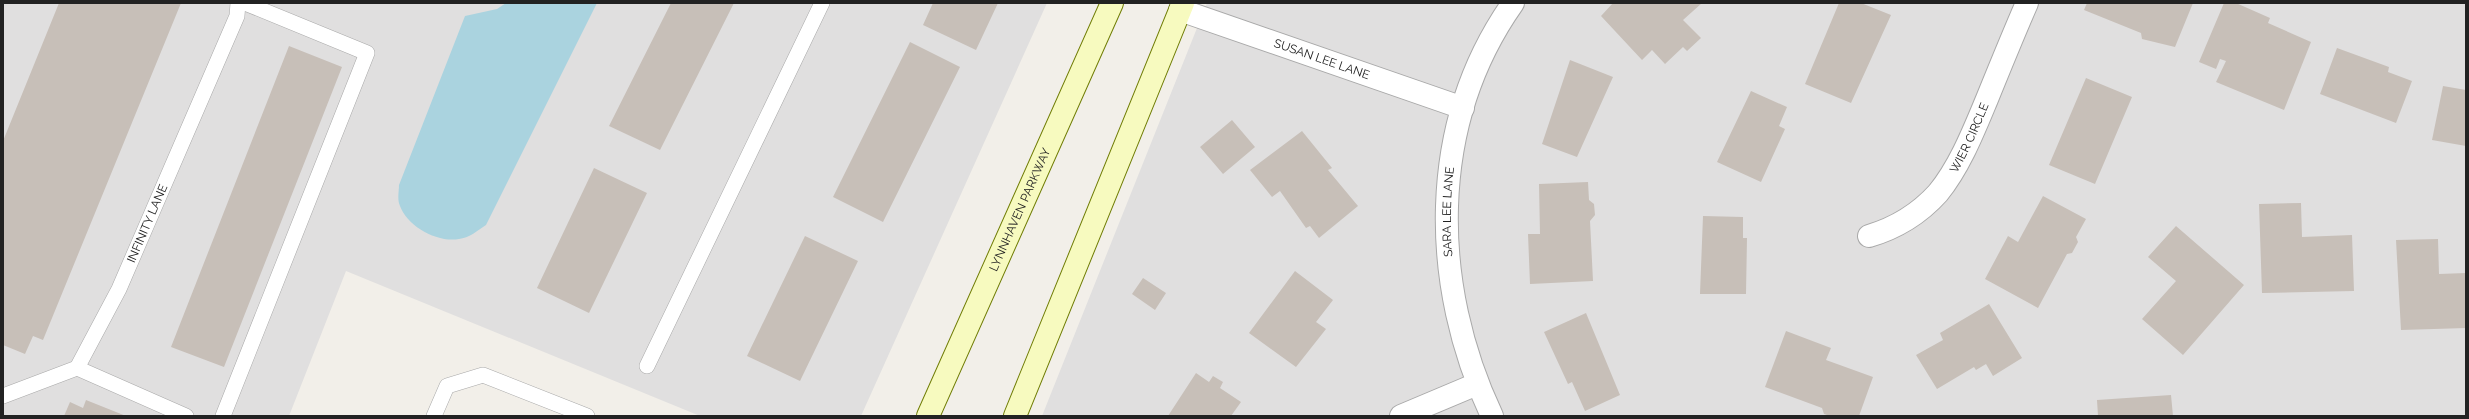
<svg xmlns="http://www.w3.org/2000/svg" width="2469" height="419" font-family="Raleway,sans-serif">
<rect width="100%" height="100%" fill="#f2efe9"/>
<path fill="#e0dfdf" d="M3 3H1047L861 416H700L346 271 289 416H3Z
M1207 3H2466V416H1042Z"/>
<path fill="#aad3df" d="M506 3H597L486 225C477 231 469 238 459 239 437 243 407 226 400 206 397 200 399 191 399 185L465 16 497 9Z"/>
<path fill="#c7bfb8" d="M59 3H181L43 340 33 336 25 354 3 345V141Z
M671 3H734L660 150 609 126Z
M933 3H998L976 50 923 25Z
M1613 3H1702L1683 20 1701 38 1687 51 1683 47 1665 64 1652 50 1642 60 1601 16Z
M1839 3H1861L1891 15 1851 103 1805 84Z
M2087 3H2193L2175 47 2142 39 2141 33 2084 10Z
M2224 3H2236L2270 18 2268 23 2311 42 2284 110 2216 82 2226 61 2220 59 2216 69 2199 62Z
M910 42 960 67 883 222 833 197Z
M289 46 342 67 224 367 171 347Z
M2337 48 2389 67 2388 72 2412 81 2396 123 2320 94Z
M1570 60 1613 77 1577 157 1542 144Z
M2086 78 2132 97 2095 184 2049 165Z
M2443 86 2466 90V146L2432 140Z
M1751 91 1787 107 1779 126 1785 129 1761 182 1717 162Z
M1232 120 1255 147 1223 174 1200 147Z
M1302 131 1332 168 1328 170 1358 206 1319 238 1310 226 1306 228 1280 191 1272 197 1250 170Z
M594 168 647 193 589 313 537 288Z
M1588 182 1589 200 1594 204 1595 215 1590 221 1593 281 1530 284 1528 234H1540L1539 184Z
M2043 196 2086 219 2076 237 2078 242 2072 253 2067 254 2038 308 1985 279 2008 236 2018 242Z
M2301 203 2302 237 2352 235 2354 291 2262 293 2259 204Z
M1703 216 1743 217V238H1747L1746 294H1700Z
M2176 226 2244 285 2183 355 2142 319 2176 281 2148 257Z
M805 236 858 261 800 381 747 356Z
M2438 239 2439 274 2466 273V328L2401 330 2396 240Z
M1295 271 1333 300 1316 322 1326 329 1296 367 1249 333Z
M1143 278 1166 293 1155 310 1132 294Z
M1989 304 2022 358 1993 376 1986 364 1976 370 1974 367 1937 389 1916 355 1943 340 1940 333Z
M1586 313 1620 395 1585 411 1572 382 1568 384 1544 332Z
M1786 331 1831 348 1826 360 1873 377 1859 416H1830L1824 414 1822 408 1765 387Z
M1196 373 1209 382 1213 376 1223 382 1220 388 1241 402 1231 416H1168Z
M2171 395 2173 416H2098L2097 400Z
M86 400 126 416H64L70 402 83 408Z"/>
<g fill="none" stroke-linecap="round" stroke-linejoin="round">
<g stroke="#a9a9a9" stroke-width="16">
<g id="service">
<path d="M647 366 822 3"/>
<path d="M77 368 186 416"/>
<path id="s1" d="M3 396 77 368 119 289 237 16 238 3"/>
<path d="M223 416 367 53 245 3"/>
<path d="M434 416 447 386 483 375 587 416"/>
</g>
</g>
<g stroke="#a9a9a9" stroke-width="24">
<g id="minor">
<path id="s2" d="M1180 10 1463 108"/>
<path id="s3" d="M1869 236C1896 228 1919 214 1938 193 1960 166 1974 130 1987 99 2000 67 2013 35 2027 3"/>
<path d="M1401 416 1477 384"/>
<path id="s4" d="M1492 416C1430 285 1427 125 1513 3"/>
</g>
</g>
<g stroke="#707d05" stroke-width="24">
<g id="secondary">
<path id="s5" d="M928 416 1112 3"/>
<path d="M1015 416 1183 3"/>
</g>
</g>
<use href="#service" stroke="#fff" stroke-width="15"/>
<use href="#minor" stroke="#fff" stroke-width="22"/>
<use href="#secondary" stroke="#f7fabf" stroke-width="22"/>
</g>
<g text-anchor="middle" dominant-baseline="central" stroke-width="3" stroke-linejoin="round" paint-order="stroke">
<g font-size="12" fill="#222" stroke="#fff">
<text stroke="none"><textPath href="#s2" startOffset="150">SUSAN LEE LANE</textPath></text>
<text stroke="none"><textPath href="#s3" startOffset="146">WIER CIRCLE</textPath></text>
<text stroke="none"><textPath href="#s5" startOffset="226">LYNNHAVEN PARKWAY</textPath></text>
<text stroke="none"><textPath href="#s4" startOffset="211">SARA LEE LANE</textPath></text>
<text stroke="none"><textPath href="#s1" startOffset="240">INFINITY LANE</textPath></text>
</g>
</g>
<rect width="2469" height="419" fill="none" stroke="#222222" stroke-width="8"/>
</svg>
